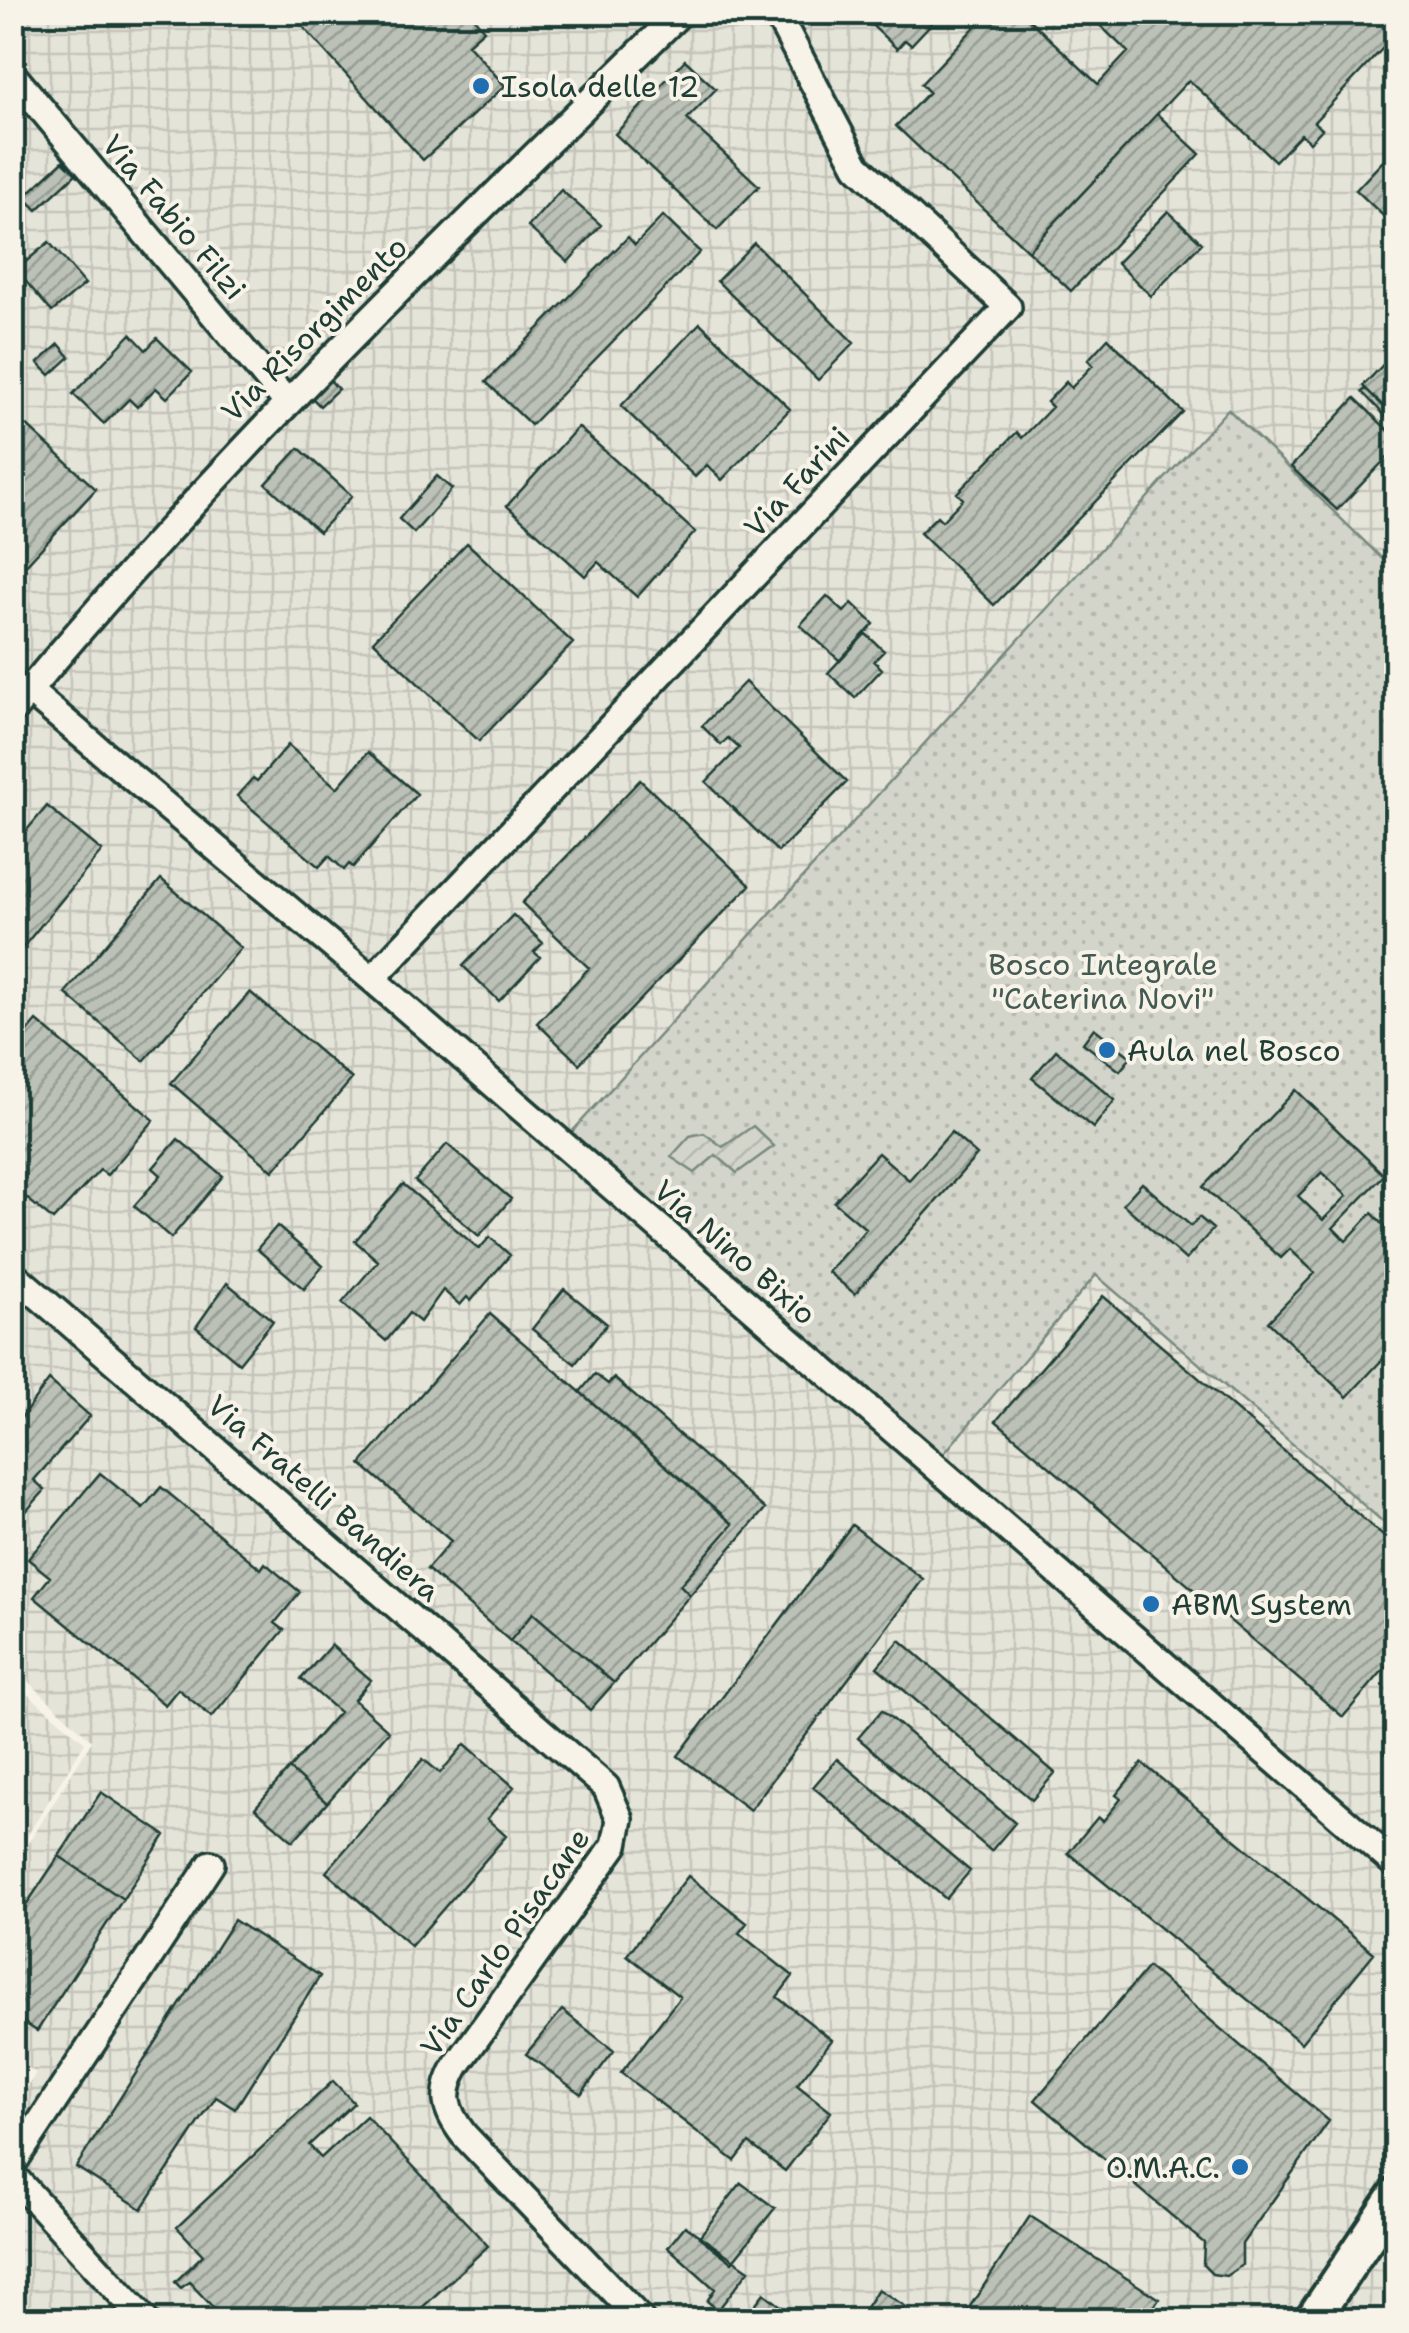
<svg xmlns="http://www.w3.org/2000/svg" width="1409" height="2333" font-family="'Shantell Sans',sans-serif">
<defs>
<pattern id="industrial-grid" width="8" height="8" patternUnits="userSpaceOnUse" patternTransform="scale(2.5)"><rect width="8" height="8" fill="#e5e4d9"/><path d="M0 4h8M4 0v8" fill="none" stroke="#c4c4bb"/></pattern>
<pattern id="park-dots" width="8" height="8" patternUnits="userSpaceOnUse" patternTransform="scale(2.5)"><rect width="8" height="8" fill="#d3d5ca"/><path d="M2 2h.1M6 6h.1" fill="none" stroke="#b5b8ae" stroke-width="1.8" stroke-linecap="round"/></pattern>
<pattern id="garden-furrows" width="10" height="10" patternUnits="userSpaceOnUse" patternTransform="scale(2.5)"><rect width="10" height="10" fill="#d3d5ca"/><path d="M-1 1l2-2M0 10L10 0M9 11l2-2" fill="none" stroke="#b5b8ae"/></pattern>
<pattern id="building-hatch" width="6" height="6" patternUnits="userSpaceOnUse" patternTransform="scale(2.5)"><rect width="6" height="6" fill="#bbc1b6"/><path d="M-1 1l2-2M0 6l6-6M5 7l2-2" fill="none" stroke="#979e95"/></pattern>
</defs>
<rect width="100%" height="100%" fill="#f7f3e8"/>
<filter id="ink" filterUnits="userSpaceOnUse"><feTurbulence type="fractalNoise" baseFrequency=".01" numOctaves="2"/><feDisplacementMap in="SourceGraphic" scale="20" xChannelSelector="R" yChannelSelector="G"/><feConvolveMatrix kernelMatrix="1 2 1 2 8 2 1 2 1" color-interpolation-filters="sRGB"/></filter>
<g filter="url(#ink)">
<path fill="url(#industrial-grid)" d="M13 13H1396V2281L1370 2320H13L12 2112 36 2073 13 2058V1868L92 1741 12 1666Z
M13 1682 85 1742 13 1859Z"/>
<path fill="url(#park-dots)" stroke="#79897f" stroke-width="2.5" d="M1228 409 1396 572V1533L1096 1275 941 1457 571 1133Z"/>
<path fill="url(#garden-furrows)" stroke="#79897f" stroke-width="2.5" d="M753 1126 774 1146 737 1173 716 1155 695 1173 671 1157 690 1136 704 1133 723 1147Z"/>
<path fill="url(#building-hatch)" stroke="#1f3d34" stroke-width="2.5" fill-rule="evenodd" d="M307 12H469L484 30 468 44 505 86 423 160 298 21Z
M858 12H942L911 45 905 40 897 49Z
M1003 12H1021L1098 84 1128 52 1086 12H1396V34L1314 122 1322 129 1310 142 1301 134 1275 161 1189 80 1028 251 896 126 929 92 921 84 986 15 994 22Z
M685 60 716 89 687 119 759 186 717 230 615 134Z
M1157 114 1200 154 1071 291 1028 251Z
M1396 147V228L1356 190Z
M63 161 76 174 37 210 24 197Z
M561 190 601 225 568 262 528 227Z
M1168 211 1202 243 1151 296 1117 263Z
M663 216 700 252 531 425 486 382 628 237 635 245Z
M49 242 85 284 52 312 16 270Z
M754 243 854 343 818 380 717 281Z
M700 323 790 409 722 480 707 465 695 477 621 406Z
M131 334 146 350 157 338 192 372 167 398 156 388 137 407 129 399 104 424 73 394Z
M1108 338 1183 412 994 605 920 533 937 516 942 521 963 499 957 493 1017 432 1022 438 1052 407 1047 402 1066 382 1071 388 1093 365 1088 360Z
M59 344 70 357 50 375 38 363Z
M1396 351V406L1390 413 1363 386Z
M328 378 338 389 320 406 310 396Z
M1366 389 1390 413 1396 406V427L1362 392Z
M1355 398 1396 438V448L1337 510 1291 467Z
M12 412 96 489 12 580Z
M578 427 695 532 637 597 598 562 585 576 507 506Z
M299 448 352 496 319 532 266 484Z
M437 476 452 489 414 533 399 519Z
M467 543 573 643 479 741 373 641Z
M827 596 844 612 852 603 874 624 840 661 800 625Z
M865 633 884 651 874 661 882 669 855 698 828 673Z
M745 682 847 782 778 852 706 782 739 748 728 738 721 745 702 726Z
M288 745 337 788 368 752 417 794 353 867 349 864 344 870 329 856 319 867 237 796 253 778 257 781Z
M640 780 750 885 579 1064 537 1023 589 968 522 903Z
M47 806 102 851 19 952 12 947V848Z
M161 879 241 948 144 1061 65 993Z
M513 915 543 943 534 952 540 957 499 1001 463 966Z
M250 992 352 1079 273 1171 171 1083Z
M37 1021 154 1120 107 1175 100 1170 53 1220 12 1186V1051Z
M1094 1028 1131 1057 1120 1071 1083 1043Z
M1056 1050 1115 1100 1093 1128 1032 1078Z
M1296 1090 1384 1175 1333 1228 1346 1241 1372 1213 1396 1237V1345L1347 1397 1268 1322 1315 1273 1290 1249 1281 1258 1203 1187ZM1322 1172 1347 1196 1323 1220 1298 1196Z
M951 1132 977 1155 855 1294 828 1272 866 1229 834 1202 878 1153 909 1180Z
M178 1139 223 1176 171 1238 134 1206 161 1175 153 1168Z
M447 1144 511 1199 479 1236 415 1181Z
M1142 1183 1191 1226 1199 1217 1213 1229 1186 1260 1123 1204Z
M403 1184 479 1249 490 1237 510 1255 471 1301 467 1297 460 1305 443 1290 420 1322 409 1313 386 1341 342 1303 378 1261 355 1241Z
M277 1226 323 1266 304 1289 257 1249Z
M227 1283 273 1321 239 1363 196 1327Z
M564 1289 607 1324 575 1364 532 1329Z
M1103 1296 1396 1547V1655L1343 1717 996 1421Z
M490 1314 733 1524 680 1585 690 1595 614 1683 533 1613 510 1641 427 1569 451 1541 361 1464Z
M595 1374 608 1384 614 1378 765 1509 690 1595 680 1585 733 1524 580 1392Z
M49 1380 90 1416 34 1480 45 1490 12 1527V1430Z
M100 1473 143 1508 161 1487 261 1569 265 1563 300 1592 275 1623 284 1630 212 1717 178 1689 165 1705 34 1597 50 1577 28 1559Z
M852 1525 923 1579 750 1810 678 1756Z
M533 1613 614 1683 590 1710 510 1641Z
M900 1640 1055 1773 1032 1800 877 1667Z
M331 1645 371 1680 354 1700 389 1731 327 1803 289 1769 339 1712 301 1679Z
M882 1710 1015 1823 991 1851 858 1738Z
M1396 1737V1762L1384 1752Z
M465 1744 514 1787 487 1819 506 1836 411 1946 326 1872 423 1759 440 1773Z
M837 1759 970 1871 946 1899 813 1787Z
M1142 1763 1374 1953 1301 2043 1068 1853 1098 1817 1103 1821 1121 1799 1116 1795Z
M289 1769 327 1803 293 1841 255 1808Z
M101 1792 165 1835 123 1899 59 1856Z
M59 1856 123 1899 37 2031 12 2015V1926Z
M688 1876 747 1923 739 1933 793 1976 777 1997 832 2040 797 2085 831 2112 785 2171 749 2143 735 2161 621 2073 680 1997 627 1955Z
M234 1920 320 1976 235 2109 216 2097 142 2209 76 2167Z
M1148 1967 1329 2121 1242 2244V2265L1226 2276 1212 2274 1203 2265 1204 2243 1035 2100Z
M562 2010 614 2051 581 2094 526 2054Z
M333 2081 354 2103 309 2145 321 2158 366 2116 488 2246 409 2320H225L189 2282 181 2288 175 2282 203 2255 177 2227Z
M741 2183 775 2208 732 2262 699 2237Z
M1030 2216 1159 2299 1145 2320H961Z
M685 2226 749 2270 718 2310 707 2301 715 2289 668 2247Z
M878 2289 905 2306 895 2320H868L872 2315 865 2309Z
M764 2293 799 2320H743Z"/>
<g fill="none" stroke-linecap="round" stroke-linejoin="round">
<g stroke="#1f3d34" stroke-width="32">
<path id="minor" d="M12 74 286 401
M29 691 372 979 1396 1865
M12 711C218 460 450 239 681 12
M372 979 1008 307 857 166 776 12
M12 1273 606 1787 620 1819 615 1845 457 2065C440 2094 445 2110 464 2135L641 2320
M12 2165 211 1864
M12 2175 145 2320"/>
</g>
<g stroke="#1f3d34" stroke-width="40">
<path id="major" d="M1312 2320 1396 2195"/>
</g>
<use href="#minor" stroke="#f7f3e8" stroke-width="25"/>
<use href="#major" stroke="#f7f3e8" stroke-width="32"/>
</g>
</g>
<g fill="#1f6fb2" stroke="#f7f3e8" stroke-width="4">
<circle cx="481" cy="86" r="10"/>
<circle cx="1107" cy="1050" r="10"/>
<circle cx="1151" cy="1604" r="10"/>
<circle cx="1240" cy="2167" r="10"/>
</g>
<g text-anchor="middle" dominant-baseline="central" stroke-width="8" stroke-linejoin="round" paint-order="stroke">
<g font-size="30" fill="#1f3d34" stroke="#f7f3e8" text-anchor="start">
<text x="501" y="86">Isola delle 12</text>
<text x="1127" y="1050">Aula nel Bosco</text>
<text x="1171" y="1604">ABM System</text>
<text x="1220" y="2167" text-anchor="end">O.M.A.C.</text>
</g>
<g font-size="30" fill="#1f3d34" stroke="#f7f3e8">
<text transform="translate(174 217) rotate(50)">Via Fabio Filzi</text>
<text transform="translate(314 329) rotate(-45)">Via Risorgimento</text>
<text transform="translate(797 482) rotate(-47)">Via Farini</text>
<text transform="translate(735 1252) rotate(41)">Via Nino Bixio</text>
<text transform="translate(324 1498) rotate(41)">Via Fratelli Bandiera</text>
<text transform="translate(505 1942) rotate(-55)">Via Carlo Pisacane</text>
</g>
<g font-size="30" fill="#435b52" stroke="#f7f3e8">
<text x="1103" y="964">Bosco Integrale<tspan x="1103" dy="34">"Caterina Novi"</tspan></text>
</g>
</g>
<rect width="1409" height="2333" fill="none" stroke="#f7f3e8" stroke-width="50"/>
<rect x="25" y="25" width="1359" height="2283" fill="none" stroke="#1f3d34" stroke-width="4" filter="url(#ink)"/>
</svg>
